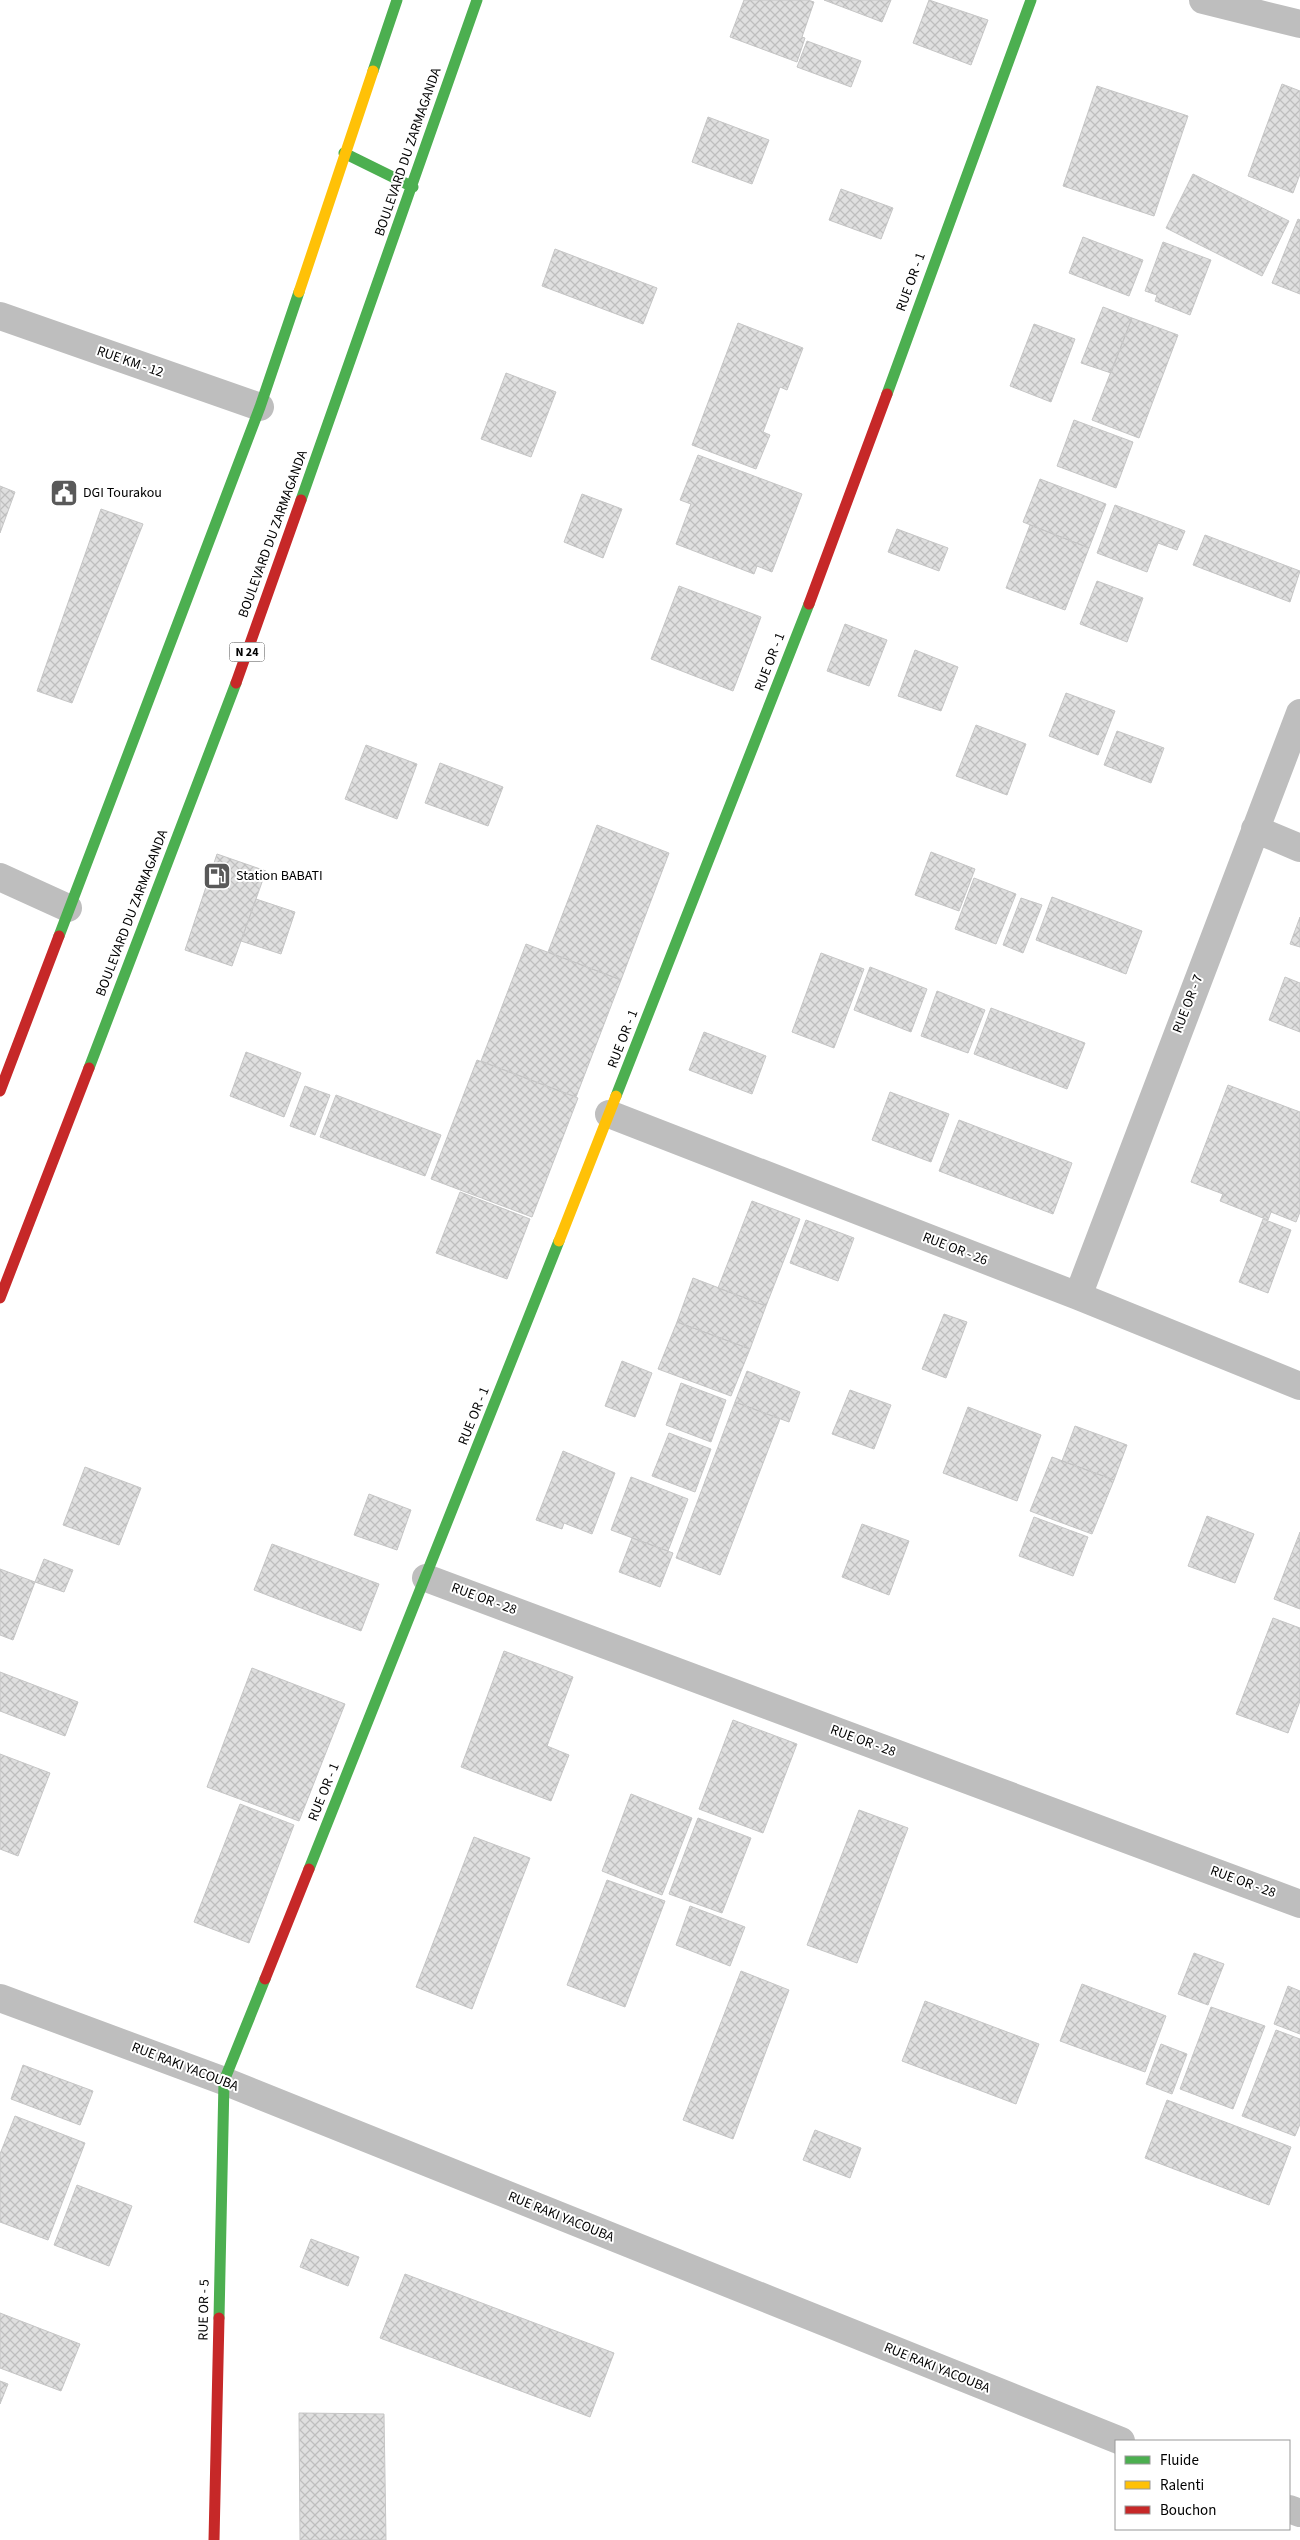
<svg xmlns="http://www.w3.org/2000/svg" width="1300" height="2540" font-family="'Source Sans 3',sans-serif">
<defs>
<pattern id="building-cross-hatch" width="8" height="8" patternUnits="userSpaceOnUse" patternTransform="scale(1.25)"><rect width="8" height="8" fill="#dfdfdf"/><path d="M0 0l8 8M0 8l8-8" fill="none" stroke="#bebebe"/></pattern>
</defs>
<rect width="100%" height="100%" fill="#fff"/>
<path fill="url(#building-cross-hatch)" stroke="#c6c6c6" d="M744 0H808L814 2 802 37 805 38 797 62 730 37Z
M824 0H891L882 22Z
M929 0 988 20 971 65 913 43Z
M807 41 861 61 851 87 797 67Z
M1282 84 1300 91V174L1293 193 1248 176Z
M1097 86 1188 116 1154 216 1063 186Z
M708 117 769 140 752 184 692 162Z
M1193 174 1289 221 1262 276 1166 228Z
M841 189 893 208 881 239 829 220Z
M1298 219 1300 220V294L1272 283Z
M1083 237 1143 260 1129 296 1069 273Z
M1163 242 1211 260 1190 315 1155 301 1157 295 1145 291Z
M555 249 657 288 643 324 542 286Z
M1103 307 1132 318 1111 373 1081 363Z
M1132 318 1178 335 1139 438 1092 420Z
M738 323 803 348 787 390 780 387 763 432 770 435 756 469 692 445Z
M1034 324 1075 339 1051 402 1010 386Z
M506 373 556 392 531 457 481 439Z
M1074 420 1133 442 1116 488 1057 466Z
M698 455 802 494 772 572 757 566 754 574 676 544 691 504 680 500Z
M1040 479 1106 504 1089 548 1023 522Z
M0 486 15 492 0 533Z
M582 494 622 509 603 558 564 542Z
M1115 505 1185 531 1177 550 1158 543 1147 572 1097 553Z
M101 509 143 524 72 703 37 691Z
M1030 525 1089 548 1065 610 1006 588Z
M897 529 948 548 939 571 888 552Z
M1205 535 1300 571 1290 602 1193 565Z
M1097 581 1143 598 1127 642 1080 624Z
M679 586 761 617 733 691 651 659Z
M845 624 887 640 869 686 827 671Z
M915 650 958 667 941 711 898 696Z
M1066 693 1115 711 1098 755 1049 736Z
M976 725 1026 744 1007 795 956 776Z
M1117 731 1164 748 1151 783 1104 765Z
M366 745 417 764 397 819 345 799Z
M440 763 503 787 488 826 425 803Z
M597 825 669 853 621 980 548 952Z
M931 852 975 869 959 911 915 895Z
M217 854 266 871 232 966 185 950Z
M974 878 1016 894 996 944 955 929Z
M1052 897 1142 931 1126 974 1036 940Z
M1021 898 1042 905 1023 953 1003 945Z
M256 899 295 912 281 954 241 941Z
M1300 917V947L1290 944Z
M526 944 621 980 576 1097 481 1061Z
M821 953 864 969 834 1048 792 1032Z
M870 967 927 989 911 1032 854 1010Z
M1285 977 1300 983V1032L1269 1020Z
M937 991 985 1010 968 1053 921 1036Z
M991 1008 1085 1043 1067 1089 974 1054Z
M704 1032 766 1056 752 1094 689 1070Z
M246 1052 301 1073 284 1117 230 1096Z
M477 1060 578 1098 532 1217 431 1179Z
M1228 1085 1300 1112V1212L1296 1222 1271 1212 1268 1220 1220 1201 1223 1194 1191 1182Z
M305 1086 330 1095 315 1135 290 1126Z
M890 1092 949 1114 931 1162 872 1140Z
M336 1095 441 1135 425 1176 320 1137Z
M959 1120 1072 1163 1053 1214 939 1171Z
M460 1192 530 1219 507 1279 436 1253Z
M752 1201 800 1219 766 1306 718 1288Z
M1263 1219 1291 1230 1268 1293 1239 1282Z
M806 1220 854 1238 838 1281 790 1263Z
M693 1278 766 1306 750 1349 677 1322Z
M944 1314 967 1322 946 1378 922 1369Z
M677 1322 750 1349 731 1396 658 1369Z
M622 1361 652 1373 635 1417 605 1406Z
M747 1371 800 1392 789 1422 735 1402Z
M681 1383 726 1400 711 1442 666 1425Z
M850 1390 891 1405 874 1449 832 1434Z
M735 1402 780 1419 720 1575 676 1558Z
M968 1407 1041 1435 1017 1501 943 1473Z
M1075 1426 1127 1445 1114 1480 1062 1461Z
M669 1433 711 1449 695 1492 652 1476Z
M563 1451 615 1473 592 1534 564 1523 562 1529 536 1520Z
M1052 1457 1114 1480 1092 1534 1030 1511Z
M85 1467 141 1488 119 1545 63 1525Z
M631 1477 688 1499 668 1551 611 1530Z
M369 1494 411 1510 397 1550 354 1535Z
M1207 1516 1254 1534 1235 1583 1188 1566Z
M1034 1517 1088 1537 1073 1576 1019 1556Z
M862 1524 909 1541 889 1595 842 1577Z
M1300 1532V1609L1274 1599Z
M632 1538 673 1553 660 1587 619 1572Z
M272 1544 379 1584 361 1631 254 1590Z
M44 1559 73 1570 64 1592 35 1582Z
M0 1569 35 1582 13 1640 0 1635Z
M1273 1618 1300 1628V1701L1288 1733 1236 1714Z
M504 1651 573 1677 547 1746 569 1755 551 1801 461 1767Z
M252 1668 345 1704 299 1821 207 1787Z
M0 1672 78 1702 65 1736 0 1711Z
M733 1720 797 1744 763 1833 699 1809Z
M0 1754 50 1773 18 1856 0 1849Z
M631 1794 692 1818 662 1895 602 1871Z
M240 1804 294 1825 249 1943 194 1922Z
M859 1810 908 1828 857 1963 807 1945Z
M698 1818 751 1838 722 1913 669 1894Z
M474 1837 530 1858 472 2009 416 1987Z
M607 1880 665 1901 625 2007 567 1985Z
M690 1906 745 1927 730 1966 676 1945Z
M1194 1953 1224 1964 1208 2005 1178 1994Z
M741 1971 789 1990 733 2139 683 2120Z
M1082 1984 1166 2016 1145 2072 1060 2041Z
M1288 1986 1300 1991V2034L1274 2024Z
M925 2001 1039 2044 1016 2104 902 2061Z
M1211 2007 1265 2026 1233 2109 1180 2089Z
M1276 2030 1300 2039V2124L1295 2136 1242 2116Z
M1161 2044 1187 2054 1172 2094 1146 2084Z
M23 2065 93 2091 80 2125 11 2099Z
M1167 2100 1291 2147 1269 2205 1145 2158Z
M15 2116 85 2143 48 2240 0 2222V2154Z
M815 2130 861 2148 850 2178 803 2160Z
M77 2185 132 2206 109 2266 54 2245Z
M311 2239 359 2257 348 2286 300 2267Z
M405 2274 614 2353 590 2417 380 2338Z
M0 2313 80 2344 61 2391 0 2368Z
M0 2381 8 2384 0 2404Z
M299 2413 384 2414 386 2540H300Z"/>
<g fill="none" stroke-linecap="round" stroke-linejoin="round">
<path stroke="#bebebe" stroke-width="28" d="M1203 0 1300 24
M0 316 260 407
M1255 829 1300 848
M0 877 68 908
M609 1114 1078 1296 1300 1386
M1078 1296 1300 713
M426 1578 1300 1904
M0 1998 224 2081 1121 2441
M1289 2509 1300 2513"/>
<path stroke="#4caf50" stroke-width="11" d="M373 71 397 0
M344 153 413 187
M887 394 1031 0
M301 500 477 0
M59 936 260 407 299 292
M89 1068 236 683
M616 1096 809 604
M309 1869 559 1241
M219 2318 224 2081 265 1979"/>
<path stroke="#ffc107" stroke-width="11" d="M299 292 373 71
M559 1241 616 1096"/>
<path stroke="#c62828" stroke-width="11" d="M809 604 887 394
M236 683 301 500
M0 1091 59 936
M0 1298 89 1068
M265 1979 309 1869
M214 2540 219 2318"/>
</g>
<defs>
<g id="civic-square" transform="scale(1.4375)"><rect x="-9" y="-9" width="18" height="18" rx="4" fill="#595959" stroke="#fff"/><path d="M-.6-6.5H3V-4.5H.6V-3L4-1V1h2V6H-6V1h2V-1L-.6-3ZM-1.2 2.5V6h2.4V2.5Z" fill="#fff"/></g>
<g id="fuel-square" transform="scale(1.4375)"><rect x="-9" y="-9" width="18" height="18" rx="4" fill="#595959" stroke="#fff"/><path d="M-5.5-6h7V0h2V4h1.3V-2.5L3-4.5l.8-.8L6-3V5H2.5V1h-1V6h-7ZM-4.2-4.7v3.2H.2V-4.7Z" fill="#fff"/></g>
</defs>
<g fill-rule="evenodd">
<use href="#civic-square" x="64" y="493"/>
<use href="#fuel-square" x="217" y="876"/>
</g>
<g text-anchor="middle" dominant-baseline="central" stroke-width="4" stroke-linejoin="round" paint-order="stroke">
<rect fill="#fff" stroke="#4c4c4c" stroke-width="1" x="229.5" y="642.5" width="35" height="19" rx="4"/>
<g font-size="12" font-weight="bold" fill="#000">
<text x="247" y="652">N 24</text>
</g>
<g font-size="14" fill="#000" stroke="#fff">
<text transform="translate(408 152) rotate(-71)">BOULEVARD DU ZARMAGANDA</text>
<text transform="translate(911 282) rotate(-70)">RUE OR - 1</text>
<text transform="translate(130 362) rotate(19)">RUE KM - 12</text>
<text transform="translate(273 534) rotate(-70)">BOULEVARD DU ZARMAGANDA</text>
<text transform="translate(770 662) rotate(-69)">RUE OR - 1</text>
<text transform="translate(132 913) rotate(-69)">BOULEVARD DU ZARMAGANDA</text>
<text transform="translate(1188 1004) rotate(-69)">RUE OR - 7</text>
<text transform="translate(623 1039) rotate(-69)">RUE OR - 1</text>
<text transform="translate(955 1249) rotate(21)">RUE OR - 26</text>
<text transform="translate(474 1416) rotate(-68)">RUE OR - 1</text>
<text transform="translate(484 1599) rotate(20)">RUE OR - 28</text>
<text transform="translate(863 1741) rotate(20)">RUE OR - 28</text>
<text transform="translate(324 1792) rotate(-68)">RUE OR - 1</text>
<text transform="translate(1243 1882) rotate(20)">RUE OR - 28</text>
<text transform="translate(185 2067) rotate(21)">RUE RAKI YACOUBA</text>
<text transform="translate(561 2217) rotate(22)">RUE RAKI YACOUBA</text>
<text transform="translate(204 2310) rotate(-89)">RUE OR - 5</text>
<text transform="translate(937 2368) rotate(22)">RUE RAKI YACOUBA</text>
</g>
<g font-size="14" fill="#000" stroke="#fff" text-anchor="start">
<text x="83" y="493">DGI Tourakou</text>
<text x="236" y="876">Station BABATI</text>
</g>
</g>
<rect x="1115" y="2440" width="175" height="90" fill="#ffffff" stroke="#999999"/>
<rect x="1125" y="2456" width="25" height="8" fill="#4caf50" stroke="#999999"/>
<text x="1160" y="2465" font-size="15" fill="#000000">Fluide</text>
<rect x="1125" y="2481" width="25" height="8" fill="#ffc107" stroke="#999999"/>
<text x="1160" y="2490" font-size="15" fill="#000000">Ralenti</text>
<rect x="1125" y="2506" width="25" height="8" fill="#c62828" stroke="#999999"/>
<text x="1160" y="2515" font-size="15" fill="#000000">Bouchon</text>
</svg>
